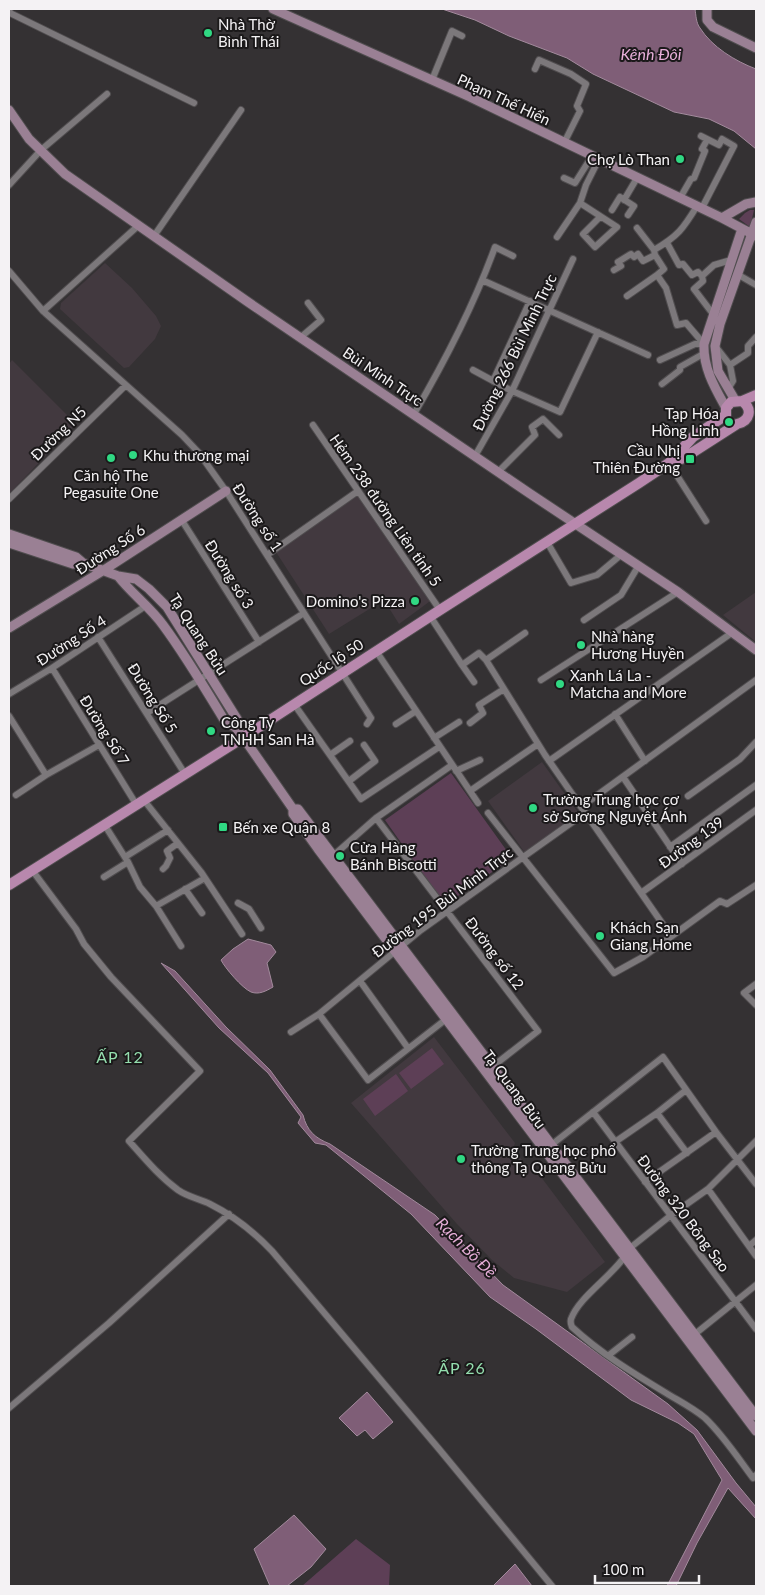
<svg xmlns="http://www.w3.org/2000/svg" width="765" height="1595" font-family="Lato,sans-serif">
<rect width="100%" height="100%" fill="#343133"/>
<path fill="#42393f" d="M105 263 132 288 156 316 161 326 155 339 129 367 124 368 60 309 61 303Z
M12 360 76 424 9 494V364Z
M359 495 433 599 399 624 384 600 329 634 276 552Z
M756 592V642L723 615Z
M542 762 579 814 525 853 488 801Z
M434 1037 515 1143 513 1149 526 1165H532L605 1262 567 1292 514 1278 492 1260 457 1224 351 1103Z"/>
<path fill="#5d3f56" d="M750 210H754L750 227 739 219 745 213Z
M451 773 512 858 445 905 385 820Z
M432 1048 444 1064 411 1089 399 1073Z
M396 1074 408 1091 375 1116 363 1099Z
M356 1539 390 1565 389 1586H302Z"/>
<path fill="#7f5e77" stroke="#a28a9c" d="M442 9H695C696 15 696 23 700 28 712 47 735 61 756 69V149L734 131 709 119 674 112 593 74 567 58 509 36 475 20Z
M248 939 271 945 276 952 267 963 273 987C266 991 259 995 251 992 242 988 225 968 221 960L233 949Z
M161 963 175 971 226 1027 270 1070 303 1115C307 1131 315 1138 330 1144L435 1215 503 1285 668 1404 697 1430 736 1483 756 1507V1519L728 1488 697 1543 676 1586H667L722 1480 694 1434 678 1423 631 1400 536 1329 490 1297 411 1214 326 1145 315 1143 298 1123 301 1117 268 1073 219 1028Z
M367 1392 393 1422 373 1439 365 1430 357 1436 339 1418Z
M294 1515 326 1549 311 1567 287 1586H270L254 1549Z
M515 1564 532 1586H493Z"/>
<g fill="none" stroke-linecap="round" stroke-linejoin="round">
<g stroke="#504d4f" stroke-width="8">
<path id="street" d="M9 9 10 13 194 103
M535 69 539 60 571 74 586 84 577 106 580 111 564 143
M432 80 452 31 462 36
M701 136 719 145 722 139 734 146 702 208
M564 178 575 183 592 156
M9 185 41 150 107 94
M680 198 691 179 694 178 705 151 702 149 707 140
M624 200 637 178
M580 203 617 227 595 247 583 234 600 217
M612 210 620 197 634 206 628 215
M637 228 654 250 655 255 664 269 657 275 666 288 677 325 686 323 704 344
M154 236 241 110
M557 237 580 203 586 185 599 159
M667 243 679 265 683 264 692 275 698 272 702 276 703 281 694 289 713 314
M654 250C678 236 683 229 697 206
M614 270 621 266 618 262 631 254 634 257 638 254 643 261 655 255
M9 271 43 311 182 435 199 453 226 491 371 718 367 724
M737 274 756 285
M702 276 714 265 731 260
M482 280 648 355
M627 296 657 275
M43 311 139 225
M301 337 321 320 308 303
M716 347 730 365 733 381 728 389
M660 360 695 344H704
M730 365 748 353V346L756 337
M473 370 510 390 560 412 598 332
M493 381 530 301
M662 384 680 370V367L703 354
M414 414C445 361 474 305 495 247L513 256
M313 425 440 610
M475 456 512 391 573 259
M669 463 706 521
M498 472 535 435 532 427 543 419 559 435
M9 499 126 385
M181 519 259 642
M547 542 571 583 597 575 622 554
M267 555 358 491
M430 616 462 665 479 653 486 660 545 755 671 936
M584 620 621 595 639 565
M98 637 185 774
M376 651 478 803
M486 660 525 633
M462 665 474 682
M52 668 136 804
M541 680 678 592
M9 694 52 668 147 605
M294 704 361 799 439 747
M147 713 304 613
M615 714 645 761
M9 716 46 775 99 745
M470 723 483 713 479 705 504 689
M396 724 416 711
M434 738 459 722
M330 755 350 741
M549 761 733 632
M456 771 480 760
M623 777 682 864
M349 781 375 761 364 745
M470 791 538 744
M16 795 46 775
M688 796 740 759 756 742
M143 799 201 872 242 934
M581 807 756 680
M488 813 614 973 643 957 720 901 727 904 756 885
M376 818 538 1031 492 1067
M104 824 128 862 140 887 156 906 181 946
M670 847 756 785
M334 855 376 818 452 765
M125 857 168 830
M163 869 166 866 170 858 167 851 178 843
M32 870 76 929 84 944 111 977 200 1071 129 1141C145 1159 159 1176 178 1190 188 1197 200 1199 210 1204 234 1216 254 1232 272 1251L439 1449 552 1586
M104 877 128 862
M185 889 202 913
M641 893 756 810
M238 903 249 909 261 928
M156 906 205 878
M360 981 408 1048
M756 984 744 993 756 1005
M319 1014 368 1080 445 1020
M291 1032 319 1014 421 930 585 813
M593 1112 756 1329
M657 1113 687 1153
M615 1142 657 1113 686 1090
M550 1146 663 1057 716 1132 756 1184
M645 1182 716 1132
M708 1189 756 1256
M749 1246 756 1240
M630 1248 670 1216 708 1189 756 1141
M625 1256C611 1277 579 1297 571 1319 570 1323 571 1324 572 1327 600 1353 633 1373 666 1393 679 1401 693 1408 705 1418 723 1435 738 1458 753 1478L756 1475
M695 1334 756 1285
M609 1355 632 1337
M9 1408 109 1323 229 1214"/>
</g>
<g stroke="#504d4f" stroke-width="11">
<path id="secondary" d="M273 9 470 97 722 218 756 236
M707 9V20L713 27 756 48
M9 110 29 139 65 174 248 302 529 493 678 592 756 650
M722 218 746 204 756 202
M735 400 718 371 715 346 720 324 756 222
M726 408C715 388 703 368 704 344L742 229
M9 534 76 557 83 563
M9 543 73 564 83 563 118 576 136 579 149 589 167 607 237 719 235 727
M118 576C132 594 150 607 163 625 186 656 206 690 226 723L235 727 243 737 293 809V814L318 849 756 1431
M9 628 104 570 226 491
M293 809H298L756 1416"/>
</g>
<g stroke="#504d4f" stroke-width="12">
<path id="primary" d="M726 415V408L731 402 742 401 756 395
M669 463 684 458 737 424C750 421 753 409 742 401
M9 885 233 744 440 610 639 483 669 463 693 437 726 415"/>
</g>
<use href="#street" stroke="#7c787b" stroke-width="6"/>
<use href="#secondary" stroke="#9a8094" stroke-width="9"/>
<use href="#primary" stroke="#b888ad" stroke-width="10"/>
</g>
<g fill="#30d883" stroke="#1b191a" stroke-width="2">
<circle cx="208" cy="33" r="5"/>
<circle cx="680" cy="159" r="5"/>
<circle cx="729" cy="422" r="5"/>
<circle cx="133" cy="455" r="5"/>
<circle cx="111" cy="458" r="5"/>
<rect x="685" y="454" width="10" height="10" rx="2.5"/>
<circle cx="415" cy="601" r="5"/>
<circle cx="581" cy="645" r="5"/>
<circle cx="560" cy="684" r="5"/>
<circle cx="211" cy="731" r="5"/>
<circle cx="533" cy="808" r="5"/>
<rect x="218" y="822" width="10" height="10" rx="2.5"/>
<circle cx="340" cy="856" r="5"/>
<circle cx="600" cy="936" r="5"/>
<circle cx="461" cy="1159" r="5"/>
</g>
<g text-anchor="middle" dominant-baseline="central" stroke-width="4" stroke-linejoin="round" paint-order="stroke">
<g font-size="15" fill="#f4f2f4" stroke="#1b191a" text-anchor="start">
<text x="218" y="24">Nhà Thờ<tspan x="218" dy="17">Bình Thái</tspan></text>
<text x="670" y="159" text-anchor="end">Chợ Lò Than</text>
<text x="719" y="413" text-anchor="end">Tạp Hóa<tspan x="719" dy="17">Hồng Linh</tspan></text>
<text x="680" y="450" text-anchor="end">Cầu Nhị<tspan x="680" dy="17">Thiên Đường</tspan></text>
<text x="143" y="455">Khu thương mại</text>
<text x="111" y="475" text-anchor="middle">Căn hộ The<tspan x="111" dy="17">Pegasuite One</tspan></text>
<text x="405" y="601" text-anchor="end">Domino's Pizza</text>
<text x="591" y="636">Nhà hàng<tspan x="591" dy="17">Hương Huyền</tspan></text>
<text x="570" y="675">Xanh Lá La -<tspan x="570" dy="17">Matcha and More</tspan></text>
<text x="221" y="722">Công Ty<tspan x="221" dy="17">TNHH San Hà</tspan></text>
<text x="543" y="799">Trường Trung học cơ<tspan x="543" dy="17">sở Sương Nguyệt Ánh</tspan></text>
<text x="233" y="827">Bến xe Quận 8</text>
<text x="350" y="847">Cửa Hàng<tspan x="350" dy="17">Bánh Biscotti</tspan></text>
<text x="610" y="927">Khách Sạn<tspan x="610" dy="17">Giang Home</tspan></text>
<text x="471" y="1150">Trường Trung học phổ<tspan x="471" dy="17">thông Tạ Quang Bửu</tspan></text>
</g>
<g font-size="15" fill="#f4f2f4" stroke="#1b191a">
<text transform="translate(504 99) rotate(25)">Phạm Thế Hiển</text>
<text transform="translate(514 352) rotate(-64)">Đường 266 Bùi Minh Trực</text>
<text transform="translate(383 376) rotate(34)">Bùi Minh Trực</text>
<text transform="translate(58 433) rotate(-44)">Đường N5</text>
<text transform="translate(386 510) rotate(55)">Hẻm 238 đường Liên tỉnh 5</text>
<text transform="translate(258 517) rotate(57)">Đường số 1</text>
<text transform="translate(110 549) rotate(-33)">Đường Số 6</text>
<text transform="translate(230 574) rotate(58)">Đường số 3</text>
<text transform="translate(199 634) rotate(57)">Tạ Quang Bửu</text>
<text transform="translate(71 640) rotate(-33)">Đường Số 4</text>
<text transform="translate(331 662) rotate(-33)">Quốc lộ 50</text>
<text transform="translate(153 698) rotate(58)">Đường Số 5</text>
<text transform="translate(105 730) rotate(58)">Đường Số 7</text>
<text transform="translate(691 842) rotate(-36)">Đường 139</text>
<text transform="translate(442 902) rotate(-37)">Đường 195 Bùi Minh Trực</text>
<text transform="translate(495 953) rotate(53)">Đường số 12</text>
<text transform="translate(515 1089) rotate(53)">Tạ Quang Bửu</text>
<text transform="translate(684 1213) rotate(53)">Đường 320 Bông Sao</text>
</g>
<g font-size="16" font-style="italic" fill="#e6aed8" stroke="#1b191a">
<text x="651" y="53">Kênh Đôi</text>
<text transform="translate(467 1247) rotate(45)">Rạch Bồ Đề</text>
</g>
<g font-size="16" letter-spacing="1" fill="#94deae" stroke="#1b191a">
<text x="120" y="1056">ẤP 12</text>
<text x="462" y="1367">ẤP 26</text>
</g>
</g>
<rect width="765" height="1595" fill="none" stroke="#f4f2f4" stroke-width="20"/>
<path d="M595 1575v8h104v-8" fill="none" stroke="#f4f2f4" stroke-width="2.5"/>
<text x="602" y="1575" font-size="15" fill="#f4f2f4" stroke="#1b191a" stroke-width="4" paint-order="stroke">100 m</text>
</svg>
